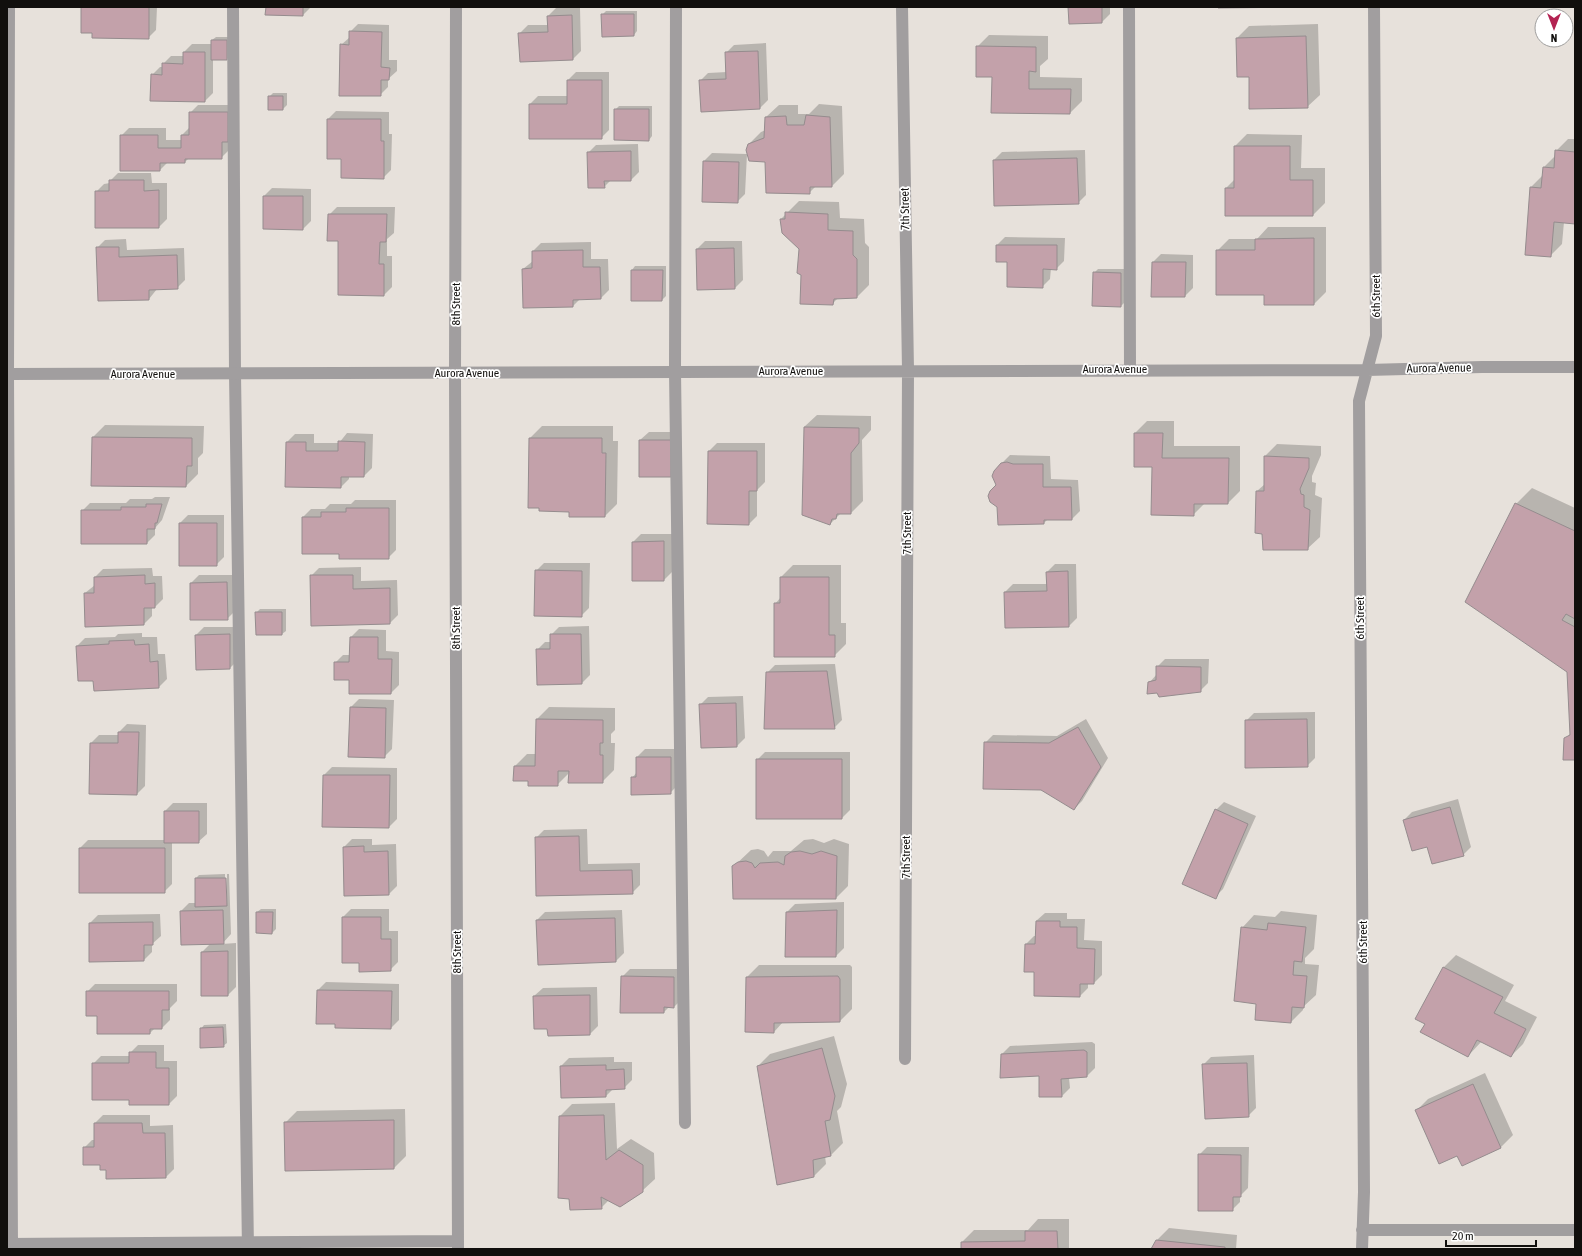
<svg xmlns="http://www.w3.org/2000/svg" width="1582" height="1256" font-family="'Asap Condensed',sans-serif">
<rect width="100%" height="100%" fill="#e7e1db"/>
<path fill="#0003" d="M82 7H157L156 30 148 38 94 32Z
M267 7H311L303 15Z
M1069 7H1110V14L1102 22Z
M556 8H580L581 51 573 59 521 61 520 33 528 25H548V16Z
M606 11H637V31L634 35 602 15Z
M358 24 389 25V60H397V71L388 79V87L380 95 341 45 350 37V32Z
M1318 24 1320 95 1307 107 1250 76 1237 38 1249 26Z
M989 35 1048 36V59L1040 66V77L1082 78V101L1070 113 992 112 993 76 977 47Z
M216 37H230V56L227 59H213V93L205 101 152 75 160 67H163V64L171 56H184V52L192 44H212V40Z
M766 43 768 100 760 108 702 111 700 81 708 73 727 72 726 53 734 45Z
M576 72H609V130L601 138 530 104 538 96H568V80Z
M273 93H287V105L283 109 269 97Z
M819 104 842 106 844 174 832 186H816L809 193 766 161 749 144 761 132 766 130V117L779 105H798V114H809Z
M198 105H236L229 150 221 158H189L185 162H168L160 170H121V136L129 128H166V140H182V135L190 127V113Z
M619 106H652V136L649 140 615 110Z
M336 111 389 112V134H392L391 170 383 178 342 158 328 119Z
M1247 134 1302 135 1301 168H1325V203L1313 215 1226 188 1235 179V146Z
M1568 139H1575V223L1564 222 1562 244 1550 256 1531 187 1543 175 1544 167 1556 155V151Z
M638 144 639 172 631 180H611L604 187 588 153 596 145Z
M1085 150 1086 195 1078 203 994 160 1002 152Z
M712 153 747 154 745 194 737 202 704 161Z
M118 173H151L152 183H167V219L159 227 96 192 104 184 110 183V181Z
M272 188 311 189V221L303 229 264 196Z
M799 201 839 202 840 218 864 219 865 243 869 247V285L857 297 838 298 832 304 802 274 800 249 781 219Z
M337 207H395L394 233 387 239V256H392V287L384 295 339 240 329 215Z
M1268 227H1326V292L1314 304 1265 294 1217 251 1229 239H1257Z
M1005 237 1065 238 1064 261 1056 269 1051 268 1050 279 1042 287 1008 261 997 245Z
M126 239 127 250 184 248 185 280 177 288 157 289 149 299 97 248 105 240Z
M705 241H742L743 280 735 288 697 249Z
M591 242V259H608L609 290 601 298 580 299 573 306 523 269 533 261V251L541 243Z
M1161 254 1193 255V288L1185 296 1153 262Z
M635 266H666V296L662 300 632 270Z
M1098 269H1125V302L1121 306 1094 273Z
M817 415 871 416V430L862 440 863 501 851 513H841L830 524 804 427Z
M1147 421H1174V446H1240V491L1228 503H1205L1193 515 1153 466H1135V433Z
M105 425 204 426 203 453 198 458V474L186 486H92L93 437Z
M542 426H613V441H618L617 504 605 516 529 507 530 438Z
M649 432H679L640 476V440Z
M347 433 373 434 372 468 364 476H349V479L341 487H286L287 442 295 434H314V443H339Z
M717 443H765V482L757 490V516L749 524 708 523 709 451Z
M1277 444 1321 446V455L1312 476V482L1316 483 1315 495 1322 498 1320 537 1307 549 1263 533 1257 491 1265 484V456Z
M1010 455 1050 456 1051 479 1078 480 1080 511 1072 519H1048L1044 523 998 485V467Z
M1532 488 1575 508V759L1565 739 1571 733 1568 671 1516 504Z
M155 497H170L162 520 155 528V535L147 543 82 511 90 503H126L130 499H152Z
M355 500H396V550L388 558 340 553 303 517 311 509H325L330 504H351Z
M188 515H224V557L216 565 180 523Z
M641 534H672V572L664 580H633V542Z
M544 563H590L589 608 581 616 536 571Z
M1055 564H1076L1077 618 1069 626 1005 592 1013 584H1048L1047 572Z
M793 565H841V623H846V644L834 656 775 604 781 597V577Z
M361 567V581L397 580 398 615 390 623 311 576 319 568Z
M152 568 153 576H162L163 599 155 607H152V616L144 624 85 593 95 585V577L103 569Z
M199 575H235V611L227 619 191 583Z
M260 609H286V631L282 634 256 613Z
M589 626 590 675 582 683 537 650 545 642H551V635L559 627Z
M204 627H237L238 660 230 668 196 635Z
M359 629 386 630V651L399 652V685L391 693 350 679 335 663 343 655H351V637Z
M142 633V637H157L158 654H165L167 679 159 687 94 680 77 646 85 638 115 637 118 634Z
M1165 659H1209L1208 683 1200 691 1157 692 1149 683 1157 674V667Z
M835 664 842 720 834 728 767 673 775 665Z
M743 696 745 738 737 746 700 705 708 697Z
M359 699 394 700 392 749 384 757 351 707Z
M549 707 615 708V730L611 734V743H615L614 770 602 782 570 772 557 785 529 780 515 766 527 754H536L537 719Z
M1315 712V758L1307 766 1246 721 1254 713Z
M1086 719 1108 758 1082 801 1074 809 985 743 993 735 1057 736Z
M127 724 146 725 145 786 137 794 91 743 99 735H119V732Z
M645 749H678V785L670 793 632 778 637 772V757Z
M765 752H850V810L842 818 757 760Z
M332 767 397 768V819L389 827 324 775Z
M1458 799 1471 847 1463 855 1428 845 1404 820 1412 812Z
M1224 802 1256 816 1223 889 1215 897 1216 810Z
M173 803H207V834L198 842H172V884L164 892 80 848 88 840H165V811Z
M587 829 588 864 640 863V885L632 893 537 895 536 838 544 830Z
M352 839H372V845L396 844 397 886 389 894 344 847Z
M813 839 824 843 834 839 849 844 848 886 836 898 733 867 751 850 758 849 764 851 768 857 773 851H791L804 840Z
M225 874V903H227V874H229L231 934 222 944 236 943V987L228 995H202V952L211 943 182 944 181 911 189 903H196V878L199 875Z
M844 902V948L836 956 787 912 795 904Z
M261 909H276V929L272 933 257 912Z
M351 909H389V931H398V962L390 970 360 962 343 917Z
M622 910 624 953 616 961 537 920 545 912Z
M1281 911 1317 915 1314 949 1305 958V964L1319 965 1316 995 1303 1007V1010L1291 1022 1242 928 1254 915 1275 917Z
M1045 913H1067V919H1085L1084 940 1102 941V975L1094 983H1088V988L1080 996 1035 970H1025L1026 944 1034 936H1036V921Z
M160 914 161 936 152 944V952L144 960 90 961V923L98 915Z
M1456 955 1514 985 1505 1001 1537 1017 1523 1044 1511 1056 1482 1041 1468 1056 1426 1024 1416 1019 1444 967Z
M759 965H850L852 967V1009L840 1021 783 1022 774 1032 747 977Z
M630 969H682V999L674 1007H669L664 1012 622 977Z
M326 982 399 984V1020L391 1028 336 1023 318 990Z
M95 984H177V1001L170 1008V1020L162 1028H155L150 1033H98V1015L87 992Z
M597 987 598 1026 590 1034 548 1028 534 996 543 988Z
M226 1024 227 1043 223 1046 201 1029 204 1025Z
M834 1036 847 1084 841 1107 837 1111 843 1143 831 1155 825 1156 826 1164 814 1176 758 1066 770 1054Z
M1092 1042 1095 1044V1068L1087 1076 1069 1078 1070 1088 1062 1096H1040V1075L1002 1054 1010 1046Z
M138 1045H164V1061H177V1096L169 1104 130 1099 93 1064 101 1056H130V1053Z
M1254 1055 1256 1108 1248 1116 1203 1065 1211 1057Z
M614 1057V1062H632V1080L624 1088 613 1089 606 1096 561 1066 569 1058Z
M1485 1073 1513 1135 1501 1147 1462 1164 1458 1154 1416 1111 1428 1099Z
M615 1103 617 1149 631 1139 654 1153 655 1179 642 1191 609 1200 601 1208 560 1116 572 1104Z
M405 1109 406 1156 394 1168 285 1123 297 1111Z
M103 1115H150V1126L173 1125 174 1169 166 1177 107 1169 84 1148 92 1140H95V1123Z
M1207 1147H1249L1248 1188 1240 1196V1202L1232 1210 1199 1155Z
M1038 1219H1069V1249H962V1242L974 1230H1028Z
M1169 1228 1237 1235 1236 1249H1152L1157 1240Z"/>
<path fill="#c3a1aa" stroke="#958c8e" d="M81 7H149V39L92 38V33H81Z
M266 7H303V16L265 15Z
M1068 7H1102V23L1069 24Z
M1218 7H1305L1218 8Z
M601 14H634V36L602 37Z
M572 15 573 60 520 62 518 33 548 32 547 16Z
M349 31 382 32 381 67 390 68 389 80H381V96H339L340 44 349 45Z
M1306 36 1308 108 1249 109V77H1237L1236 38Z
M211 40H227V60H211Z
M976 46 1036 47V72L1029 71V89H1071L1070 114 991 113 992 77H976Z
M758 51 760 109 701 112 699 80 726 79 725 52Z
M183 52H205V102L150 101 151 74 162 75V63L183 64Z
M567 80H602V139H529V104H567Z
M268 96H283V110H268Z
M614 109H649V141L614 140Z
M189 112H228V142H222V159H185V163H160V171H120V135H158V148H181V135H189Z
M806 115 830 117 832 187H810V194L766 193 765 162 749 161 746 150 748 144 764 138 765 117 786 116 787 125H804Z
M327 119H381V141H384V179L341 178V159H327Z
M1234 146H1290V180H1313V216H1225V188H1234Z
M1555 150 1575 152V224L1554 222 1551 257 1525 255 1530 187 1541 188 1543 167 1554 168Z
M631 151V181H604L605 188H588L587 152Z
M1077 158 1079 204 994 206 993 160Z
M703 161 739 162 738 203 702 202Z
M109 180H144V191L159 190V228H95V191H109Z
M263 196H303V230L263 229Z
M785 212 828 214V230L853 231V255L857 259V298L834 299 833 305 800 304 801 275 797 273 799 249 782 233 780 219H785Z
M328 214H387L386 242H380L379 264H384V296L338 295V241H327Z
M1314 238V305H1264V295H1216V250H1255V239Z
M996 245H1057V270L1043 269V288L1007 287V262H996Z
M96 247H119V257L177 255 178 289 149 290V300L98 301Z
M734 248 735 289 697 290 696 249Z
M583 250V267H600L601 299 573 300V307L523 308 522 269 532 268V251Z
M1152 262H1186L1185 297H1151Z
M631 270H663L662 301H631Z
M1093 272 1121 273V307L1092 306Z
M804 427 859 428V443L851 453V514H837L836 519H832L830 525 802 515Z
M1134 433H1163L1162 458H1229L1228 504H1194V516L1151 515 1152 467H1134Z
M92 437 192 438V466H187L186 487 91 486Z
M529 438H602V453H606L605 517H569V512L539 511V508H528Z
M639 440H671V477H639Z
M338 441 365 442 364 477H341V488L285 487 286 442H306V451H338Z
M708 451H757V491H749V525L707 524Z
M1264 456 1309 458V468L1300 489 1301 494 1304 495V507L1310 510 1308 550H1263L1262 534 1255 533 1256 491H1264Z
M1007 462 1013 464H1043V487H1071L1072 520H1044V524L998 525 997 507 990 502 988 496 990 491 996 485 992 476 994 471 1001 463Z
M1515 503 1575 531V619L1566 614 1562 620 1575 627V760H1563L1564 738 1570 735 1567 672 1465 602Z
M146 504H162L157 523H155V529H147V544H81V510H121V507H146Z
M346 508H389V559H339V554H302V517H321V512H346Z
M179 523H217V566H179Z
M664 541V581H632V542Z
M535 570 582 571V617L534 616Z
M1068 571 1069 627 1005 628 1004 592 1047 591 1046 572Z
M145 575V584L155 583V608H144V625L85 627 84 593H94V577Z
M310 575H353V589L390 588V624L311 626Z
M780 577H829V635H835V657H774V603H780Z
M227 582 228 620H190V583Z
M255 612H282V635H256Z
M230 634V669L196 670 195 635Z
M550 634H581L582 684 537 685 536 649H550Z
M350 637H378V659H392L391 694H349V680H334V662H349Z
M134 640 135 645 149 644 150 662 158 661 159 688 94 691 93 681H78L76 646 109 644V641Z
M1156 666 1201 667V692L1159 697 1157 693 1147 694 1148 682 1156 680Z
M827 671 835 729H764L766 672Z
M736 703 737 747 701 748 699 704Z
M350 707 386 708 385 758 348 757Z
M536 719 603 720V743H600V755H603V783H568L569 771H558V786H528V781H513L514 766H535Z
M1307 719 1308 767 1245 768V720Z
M1078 727 1101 767 1074 810 1041 790 983 789 984 742 1049 743Z
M118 732H139L137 795 89 794 90 743H118Z
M636 757H671V794L631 795V777H636Z
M756 759H842V819H756Z
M323 775H390L389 828 322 827Z
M1450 807 1464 856 1432 864 1427 847 1412 851 1403 820Z
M1215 809 1248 824 1216 899 1182 884Z
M164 811H199V843H164Z
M579 836 580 871 632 870 633 894 536 896 535 837Z
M364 846V852L388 851 389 895 344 896 343 847Z
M79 848H165V893H79Z
M800 851 812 854 821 851 837 856 836 899H733L732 866 738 862 746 861 752 863 755 868 760 863 778 862 784 865 785 856 791 852Z
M195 878H226L227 906 195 907Z
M223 910 224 944 181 945 180 911Z
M837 910 836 957H785L786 912Z
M256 912H273L272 934 256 933Z
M342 917H381V939H391V971L359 972V963H342Z
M615 918 616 962 538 965 536 920Z
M1036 921H1060V927H1077V948L1095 949 1094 984H1080V997L1034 996V972H1024L1025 944H1035Z
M153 922V945H144V961L89 962V923Z
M1268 923 1306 927 1302 962 1294 961 1293 975 1307 976 1304 1008 1292 1007 1291 1023 1255 1020 1256 1004 1234 1001 1241 927 1267 930Z
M228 951V996H201V952Z
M1443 967 1503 997 1494 1013 1526 1029 1511 1057 1477 1040 1468 1057 1420 1032 1425 1024 1415 1019Z
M621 976 674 977V1008L664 1007V1013H620Z
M838 976 840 979V1022L774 1023V1033L745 1032 746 977Z
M317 990 392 991 391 1029 335 1028V1024H316Z
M86 991H169V1010H162V1029H150V1034H97V1016H86Z
M590 995V1035L548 1036 547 1029H534L533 996Z
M223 1027 224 1047 200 1048V1028Z
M822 1048 835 1096 830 1120 825 1121 831 1156 813 1160 814 1177 777 1185 757 1066Z
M1084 1050 1087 1052V1077L1061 1079 1062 1097H1039V1076L1000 1078 1001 1054Z
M129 1052H156V1068H169V1105H129V1100H92V1063H129Z
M1247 1063 1249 1117 1205 1119 1202 1064Z
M606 1065V1070L624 1069 625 1089 606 1090V1097L561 1098 560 1066Z
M1473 1084 1501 1148 1462 1166 1457 1156 1439 1164 1415 1110Z
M604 1115 606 1160 619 1150 643 1165V1192L620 1207 601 1197 602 1209 570 1210 569 1199 558 1198 559 1116Z
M394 1120V1169L285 1171 284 1122Z
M94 1123H142L143 1133H165L166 1178 106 1179V1170H100V1165H83V1147H94Z
M1198 1154 1241 1155V1197H1233V1211H1198Z
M1025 1231H1057L1058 1249H961V1242L1025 1241Z
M1156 1240 1225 1247V1249H1151Z"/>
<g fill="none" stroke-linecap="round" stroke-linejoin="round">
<path stroke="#a19e9f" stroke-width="12" d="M233 7 235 374 248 1249
M676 7 675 371 685 1123
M1129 7 1130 369"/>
<path stroke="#a19e9f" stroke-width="12" d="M9 7 8 374 12 1249
M456 7 455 374 458 1249
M902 7 908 370 905 1059
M7 374 1367 370 1482 367H1575
M1362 1230H1575
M7 1244 458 1241
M1362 1249 1364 1192 1359 401 1376 336 1374 7"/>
</g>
<g text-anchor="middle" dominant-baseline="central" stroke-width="3.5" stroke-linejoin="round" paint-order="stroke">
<g font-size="12" fill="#110f0d" stroke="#fff">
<text transform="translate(905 209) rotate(-91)">7th Street</text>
<text transform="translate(1376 296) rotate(-90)">6th Street</text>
<text transform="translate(456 304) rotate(-90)">8th Street</text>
<text transform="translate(1439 368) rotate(-1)">Aurora Avenue</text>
<text x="1115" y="369">Aurora Avenue</text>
<text x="791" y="371">Aurora Avenue</text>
<text x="467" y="373">Aurora Avenue</text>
<text x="143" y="374">Aurora Avenue</text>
<text transform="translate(907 533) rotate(-90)">7th Street</text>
<text transform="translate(1360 618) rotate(-90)">6th Street</text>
<text transform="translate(456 628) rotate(-90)">8th Street</text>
<text transform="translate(906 857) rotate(-90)">7th Street</text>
<text transform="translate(1363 942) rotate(-90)">6th Street</text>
<text transform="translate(457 952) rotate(-90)">8th Street</text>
</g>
</g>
<rect width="1582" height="1256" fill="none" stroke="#110f0d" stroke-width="16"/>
<g transform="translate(1554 28) rotate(180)"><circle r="19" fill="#ffffff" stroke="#a09f9e"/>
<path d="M0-3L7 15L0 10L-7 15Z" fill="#b32352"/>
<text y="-6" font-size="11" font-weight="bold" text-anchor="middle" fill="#110f0d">N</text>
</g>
<path d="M1446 1240v6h90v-6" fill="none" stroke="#110f0d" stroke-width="2"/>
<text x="1452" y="1240" font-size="12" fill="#110f0d" stroke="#ffffff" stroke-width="3" paint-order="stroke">20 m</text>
</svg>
